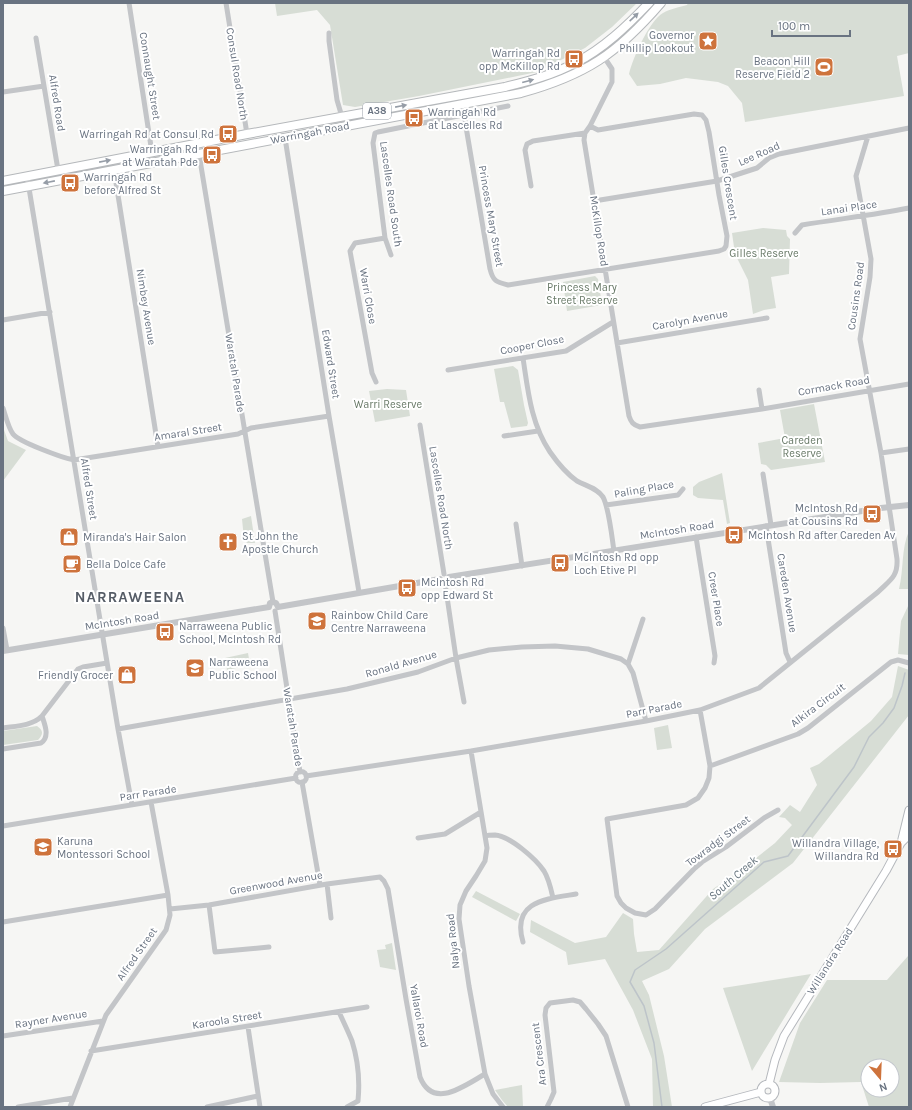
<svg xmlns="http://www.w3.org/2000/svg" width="912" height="1110" font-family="Karla,sans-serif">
<rect width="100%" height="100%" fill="#f6f6f4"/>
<path fill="#d7ddd5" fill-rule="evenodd" d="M275 3H637L612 27 585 48 537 72 419 96 355 107 343 105 330 25 317 10 277 16Z
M688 3H909V53L897 56 904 96 745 122 742 103 728 86 718 82 686 78 660 84 637 86 629 74C633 58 649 21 663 13 670 9 680 7 687 5Z
M763 228 786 230 787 236 790 239 789 274 771 277 776 308 764 310 753 314 748 280 735 254 732 233Z
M595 276 598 279 602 305 567 311 563 282Z
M513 366 518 370 524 405 528 423 527 426 511 428 504 402H500L494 369Z
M387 389 406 390 410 416 375 422 369 391Z
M814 404 825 462 771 470 766 465 761 464 758 443 785 438 780 410Z
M3 427 8 441 26 450 3 481Z
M722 473 730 523 727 524 723 500 698 498 693 495V487L699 482Z
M251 516 255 543H247L244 539 242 519Z
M909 531V589H899C904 569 901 549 909 531Z
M909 604V655L898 654 901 621Z
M248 653 250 665 227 670 225 658Z
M898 666 909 670V715L793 863 705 929 669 969 642 981 649 995 664 1056 672 1107H653L652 1059 633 1010 605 959 568 965 566 952 530 932 531 920 575 943 606 937 623 913 633 919 634 934 637 952 659 950 713 889 741 870 775 843 792 825 785 818 779 817 790 805 800 812 817 785 810 768 819 764 871 721 892 697Z
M668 725 672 748 657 750 654 728Z
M37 726C43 730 44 734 38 740L3 745V731Z
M476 891 520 914 516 921 472 897Z
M392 943 396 970 380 967 377 950 386 949 385 945Z
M909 951V1107H869L861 1082 820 1083 779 1082 800 1023 827 980H887L908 956ZM868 1066H892V1090H868Z
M811 974 752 1071 723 988Z
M522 1085 523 1107H508L502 1100 495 1090Z"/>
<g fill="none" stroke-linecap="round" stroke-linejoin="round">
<path stroke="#bdc4c9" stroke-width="1.5" d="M662 1107 654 1043 644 1006 630 982 635 970 666 949 764 862 788 856 854 767 869 737 883 723 894 708 902 686 905 673"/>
<g stroke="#b5b8bd" stroke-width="9">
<path id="secondary" d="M901 843 909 810
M761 1091a7 7 0 1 1 14 0a7 7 0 1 1-14 0Z
M769 1084 775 1060 784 1036 886 871 901 843 907 837 909 831
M705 1107 761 1092"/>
</g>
<g stroke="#b5b8bb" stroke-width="10">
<path id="trunk" d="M3 181 247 134 505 87C529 81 553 75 575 63 603 49 627 26 649 3
M3 191 521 93C586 75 617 54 661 3"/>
</g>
<path stroke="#c3c5c8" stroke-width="5" d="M129 3 152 153
M226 3 247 134
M329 33V41L337 100 342 117
M36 38 58 170
M604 57 612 69V82L590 126 585 133 584 140 629 416C631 422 633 425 640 427L762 409 909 384
M3 92 44 86
M464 115 490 269C493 281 496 282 508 285L719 251 724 249 726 246 727 236 719 195 709 132 706 120 702 115 694 114 598 130 590 126
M285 138 329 416 359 592
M199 154 273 602
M114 170 158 447
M27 176 118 729 132 805
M531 186 525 150 527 144 533 141 585 133
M594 201 717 181 757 168 769 158 779 154 909 128
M795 233 802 225C838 219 874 215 909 208
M391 255 385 238 373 143 375 133 378 132 508 106
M3 320 50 312
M617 343 767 318
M523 358C528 391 531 424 550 452 557 462 567 474 577 481 586 486 597 488 603 497 609 508 612 538 614 551
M448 370 566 351 613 322
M376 382 372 373 350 251 355 243 385 238
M759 390 762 409
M3 408C6 417 8 427 13 434 19 442 63 458 74 460L238 434 251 428 329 416
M420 425 444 574
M504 436 538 431
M881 453 909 449
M763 474 771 525
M606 505 678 495 683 489
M516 524 522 566
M766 526 786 653 790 662
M696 537 715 656 714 663
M445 583 456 658 464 702
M275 611 300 772
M3 628 7 650
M628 664 643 619
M700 710 710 766 709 778 705 788 698 798 686 805 607 819 617 896 621 903 626 908 635 913 646 915 655 909 695 868 702 862 726 847 764 818 778 810
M3 728C16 726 32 726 42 716
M118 729 347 689 418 672 456 658 489 650 522 647 555 646 588 649 621 659 628 664 633 673 646 721
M3 749 41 743C50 737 45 725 42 716L78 669 83 667 107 663
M471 751 487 848 485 861 476 876 466 891 460 905 459 919 469 986 485 1074 493 1094 503 1107
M710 766 798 734 808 728 891 662 898 660 909 663
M295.5 777a5.5 5.5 0 1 1 11 0a5.5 5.5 0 1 1-11 0Z
M306 776 471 751 646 721 700 710 759 688 878 592C890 580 898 577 897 559L881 453 860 339 870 277 871 259 856 176 868 136
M302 782 320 885
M3 826 296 778
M485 836C488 835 492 835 495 835 510 836 536 859 544 871 549 879 551 889 553 898
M418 838 445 834 481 812
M327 884 331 918
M209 905 215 952 269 947
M170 909 209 905 327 884 380 877 384 881 388 889 406 999 420 1077C433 1110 464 1086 485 1074
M3 922 168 895
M523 942C511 901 546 899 576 894
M339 1012C343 1021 348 1031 352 1041 358 1060 360 1080 358 1101L347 1107
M248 1027 260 1107
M3 1036 103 1021
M91 1051 367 1007
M18 1107 73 1098
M70 1107 106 1015 166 930 170 915 168 895 151 802
M207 1107 258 1096
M547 1107 551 1099 554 1092 545 1015 546 1008 550 1003 573 1000 580 1002 586 1009 598 1024 606 1036 628 1107"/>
<path stroke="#c3c5c8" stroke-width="6" d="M449 577 881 508 909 505
M269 607 270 603 273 602 276 603 278 607
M278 607 440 579
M3 651 269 607
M770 1098 773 1107"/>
<use href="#secondary" stroke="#fff" stroke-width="7"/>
<use href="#trunk" stroke="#fff" stroke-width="8"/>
</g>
<defs><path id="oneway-solid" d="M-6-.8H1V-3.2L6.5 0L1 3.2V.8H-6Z"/></defs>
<g fill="#969da7">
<use href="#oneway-solid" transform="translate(634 17) rotate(-43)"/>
<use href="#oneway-solid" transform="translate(528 81) rotate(-15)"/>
<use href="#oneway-solid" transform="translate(401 106) rotate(-11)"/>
<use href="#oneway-solid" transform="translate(105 161) rotate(-11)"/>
<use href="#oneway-solid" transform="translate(49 182) rotate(169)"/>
</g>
<defs>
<g id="sight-square" transform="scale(1)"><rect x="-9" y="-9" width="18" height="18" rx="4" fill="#ce733c" stroke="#fff"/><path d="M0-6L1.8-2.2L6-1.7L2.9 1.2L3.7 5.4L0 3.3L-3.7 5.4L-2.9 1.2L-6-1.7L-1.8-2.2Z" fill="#fff"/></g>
<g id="bus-square" transform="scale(1)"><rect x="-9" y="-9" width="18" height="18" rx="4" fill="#ce733c" stroke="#fff"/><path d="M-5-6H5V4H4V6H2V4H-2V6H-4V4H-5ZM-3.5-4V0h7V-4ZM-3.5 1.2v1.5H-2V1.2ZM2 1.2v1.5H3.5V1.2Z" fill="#fff"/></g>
<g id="stadium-square" transform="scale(1)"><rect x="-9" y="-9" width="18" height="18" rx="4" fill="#ce733c" stroke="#fff"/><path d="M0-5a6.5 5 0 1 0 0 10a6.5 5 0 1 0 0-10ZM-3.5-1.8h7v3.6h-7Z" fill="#fff"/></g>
<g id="shop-square" transform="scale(1)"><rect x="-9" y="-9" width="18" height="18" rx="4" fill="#ce733c" stroke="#fff"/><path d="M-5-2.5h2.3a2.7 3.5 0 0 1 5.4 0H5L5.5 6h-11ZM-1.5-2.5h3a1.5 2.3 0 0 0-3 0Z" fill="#fff"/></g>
<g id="church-square" transform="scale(1)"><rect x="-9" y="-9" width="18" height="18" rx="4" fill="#ce733c" stroke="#fff"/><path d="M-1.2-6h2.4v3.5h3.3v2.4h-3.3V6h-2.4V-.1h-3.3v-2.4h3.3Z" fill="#fff"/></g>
<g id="cafe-square" transform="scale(1)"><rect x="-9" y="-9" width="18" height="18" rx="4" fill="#ce733c" stroke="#fff"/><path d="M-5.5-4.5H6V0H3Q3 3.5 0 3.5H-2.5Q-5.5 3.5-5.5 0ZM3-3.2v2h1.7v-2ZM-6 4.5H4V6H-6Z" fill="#fff"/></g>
<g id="school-square" transform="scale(1)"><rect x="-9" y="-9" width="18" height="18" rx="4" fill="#ce733c" stroke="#fff"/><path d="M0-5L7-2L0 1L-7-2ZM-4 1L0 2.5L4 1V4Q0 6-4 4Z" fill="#fff"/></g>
</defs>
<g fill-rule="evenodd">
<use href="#sight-square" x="708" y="41"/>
<use href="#bus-square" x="574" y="59"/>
<use href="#stadium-square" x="824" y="67"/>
<use href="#bus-square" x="414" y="118"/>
<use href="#bus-square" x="228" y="134"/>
<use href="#bus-square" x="212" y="155"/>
<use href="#bus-square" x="70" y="183"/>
<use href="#bus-square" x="872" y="514"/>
<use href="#bus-square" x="734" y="535"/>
<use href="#shop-square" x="69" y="537"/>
<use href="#church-square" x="228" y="542"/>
<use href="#bus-square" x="560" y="563"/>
<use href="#cafe-square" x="72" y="564"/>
<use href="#bus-square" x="407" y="588"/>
<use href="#school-square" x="317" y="621"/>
<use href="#bus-square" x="165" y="632"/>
<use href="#school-square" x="195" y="668"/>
<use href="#shop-square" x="127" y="675"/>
<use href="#school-square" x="43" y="847"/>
<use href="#bus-square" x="893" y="849"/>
</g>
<g text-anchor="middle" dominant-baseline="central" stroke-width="4" stroke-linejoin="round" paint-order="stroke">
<rect fill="#fff" stroke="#969da7" stroke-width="1" x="363" y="103" width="28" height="16" rx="3"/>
<g font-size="10" font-weight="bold" fill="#697381">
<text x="377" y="111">A38</text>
</g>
<g font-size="11" fill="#697381" stroke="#fff" text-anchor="start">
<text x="694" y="35" text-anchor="end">Governor<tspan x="694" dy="13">Phillip Lookout</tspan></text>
<text x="560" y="53" text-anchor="end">Warringah Rd<tspan x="560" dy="13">opp McKillop Rd</tspan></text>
<text x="810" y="61" text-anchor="end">Beacon Hill<tspan x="810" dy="13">Reserve Field 2</tspan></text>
<text x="428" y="112">Warringah Rd<tspan x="428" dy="13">at Lascelles Rd</tspan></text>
<text x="214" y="134" text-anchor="end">Warringah Rd at Consul Rd</text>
<text x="198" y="149" text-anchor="end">Warringah Rd<tspan x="198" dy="13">at Waratah Pde</tspan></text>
<text x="84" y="177">Warringah Rd<tspan x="84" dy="13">before Alfred St</tspan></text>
<text x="858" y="508" text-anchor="end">McIntosh Rd<tspan x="858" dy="13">at Cousins Rd</tspan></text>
<text x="748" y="535">McIntosh Rd after Careden Av</text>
<text x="242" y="536">St John the<tspan x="242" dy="13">Apostle Church</tspan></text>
<text x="83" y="537">Miranda's Hair Salon</text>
<text x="574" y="557">McIntosh Rd opp<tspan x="574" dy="13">Loch Etive Pl</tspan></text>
<text x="86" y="564">Bella Dolce Cafe</text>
<text x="421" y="582">McIntosh Rd<tspan x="421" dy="13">opp Edward St</tspan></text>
<text x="331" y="615">Rainbow Child Care<tspan x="331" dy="13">Centre Narraweena</tspan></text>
<text x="179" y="626">Narraweena Public<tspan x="179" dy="13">School, McIntosh Rd</tspan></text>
<text x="209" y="662">Narraweena<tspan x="209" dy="13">Public School</tspan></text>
<text x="113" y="675" text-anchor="end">Friendly Grocer</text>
<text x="57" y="841">Karuna<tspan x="57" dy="13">Montessori School</tspan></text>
<text x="879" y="843" text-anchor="end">Willandra Village,<tspan x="879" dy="13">Willandra Rd</tspan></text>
</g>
<g font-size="11" fill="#697381" stroke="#fff">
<text transform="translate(237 74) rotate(81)">Consul Road North</text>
<text transform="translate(150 76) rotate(81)">Connaught Street</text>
<text transform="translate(57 103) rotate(81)">Alfred Road</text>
<text transform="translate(310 133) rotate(-11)">Warringah Road</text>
<text transform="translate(759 154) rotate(-24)">Lee Road</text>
<text transform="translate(728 183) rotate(81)">Gilles Crescent</text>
<text transform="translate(391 194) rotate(82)">Lascelles Road South</text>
<text transform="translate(849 208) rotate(-8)">Lanai Place</text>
<text transform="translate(491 216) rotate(80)">Princess Mary Street</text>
<text transform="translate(599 231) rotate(81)">McKillop Road</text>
<text transform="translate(368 296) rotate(80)">Warri Close</text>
<text transform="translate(856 296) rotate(-82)">Cousins Road</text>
<text transform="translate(146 307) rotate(81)">Nimbey Avenue</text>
<text transform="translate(690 320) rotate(-10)">Carolyn Avenue</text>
<text transform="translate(532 345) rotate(-11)">Cooper Close</text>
<text transform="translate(331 364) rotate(81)">Edward Street</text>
<text transform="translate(235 373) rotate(81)">Waratah Parade</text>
<text transform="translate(834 386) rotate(-10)">Cormack Road</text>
<text transform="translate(188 432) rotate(-9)">Amaral Street</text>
<text transform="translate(89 489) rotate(81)">Alfred Street</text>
<text transform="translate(644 489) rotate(-10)">Paling Place</text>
<text transform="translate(441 498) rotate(81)">Lascelles Road North</text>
<text transform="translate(677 530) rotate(-9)">McIntosh Road</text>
<text transform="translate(787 593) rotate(81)">Careden Avenue</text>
<text transform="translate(716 599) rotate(81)">Creer Place</text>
<text transform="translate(122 621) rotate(-9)">McIntosh Road</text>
<text transform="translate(401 664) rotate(-16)">Ronald Avenue</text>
<text transform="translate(818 705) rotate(-37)">Alkira Circuit</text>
<text transform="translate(654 709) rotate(-11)">Parr Parade</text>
<text transform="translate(293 727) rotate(81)">Waratah Parade</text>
<text transform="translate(148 793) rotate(-9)">Parr Parade</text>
<text transform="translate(718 841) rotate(-37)">Towradgi Street</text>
<text transform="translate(276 883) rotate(-10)">Greenwood Avenue</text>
<text transform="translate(453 941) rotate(-96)">Nalya Road</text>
<text transform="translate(137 954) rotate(-55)">Alfred Street</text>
<text transform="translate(830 961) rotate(-58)">Willandra Road</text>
<text transform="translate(419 1016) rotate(80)">Yallaroi Road</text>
<text transform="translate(51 1019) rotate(-9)">Rayner Avenue</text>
<text transform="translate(227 1020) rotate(-9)">Karoola Street</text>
<text transform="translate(539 1054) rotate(-97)">Ara Crescent</text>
</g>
<g font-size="11" fill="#687967" stroke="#fff">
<text x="764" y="253">Gilles Reserve</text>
<text x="582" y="287">Princess Mary<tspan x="582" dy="13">Street Reserve</tspan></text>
<text x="388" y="404">Warri Reserve</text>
<text x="802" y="440">Careden<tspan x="802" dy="13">Reserve</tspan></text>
</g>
<g font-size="12" font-style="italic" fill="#65737d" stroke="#fff">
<text transform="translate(733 878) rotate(-41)">South Creek</text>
</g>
<g font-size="15" font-weight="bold" letter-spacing="1" fill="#565d67" stroke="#fff">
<text x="130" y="597">NARRAWEENA</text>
</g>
</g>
<rect width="912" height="1110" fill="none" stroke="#697381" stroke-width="8"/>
<g transform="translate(880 1078) rotate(161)"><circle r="19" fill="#ffffff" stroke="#c3c7cd"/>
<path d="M0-3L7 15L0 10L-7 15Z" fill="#ce733c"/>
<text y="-6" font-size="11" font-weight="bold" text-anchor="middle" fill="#697381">N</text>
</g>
<path d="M772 30v6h78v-6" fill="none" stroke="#697381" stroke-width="2"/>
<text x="778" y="30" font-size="12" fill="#697381" stroke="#ffffff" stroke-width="3" paint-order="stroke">100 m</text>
</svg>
